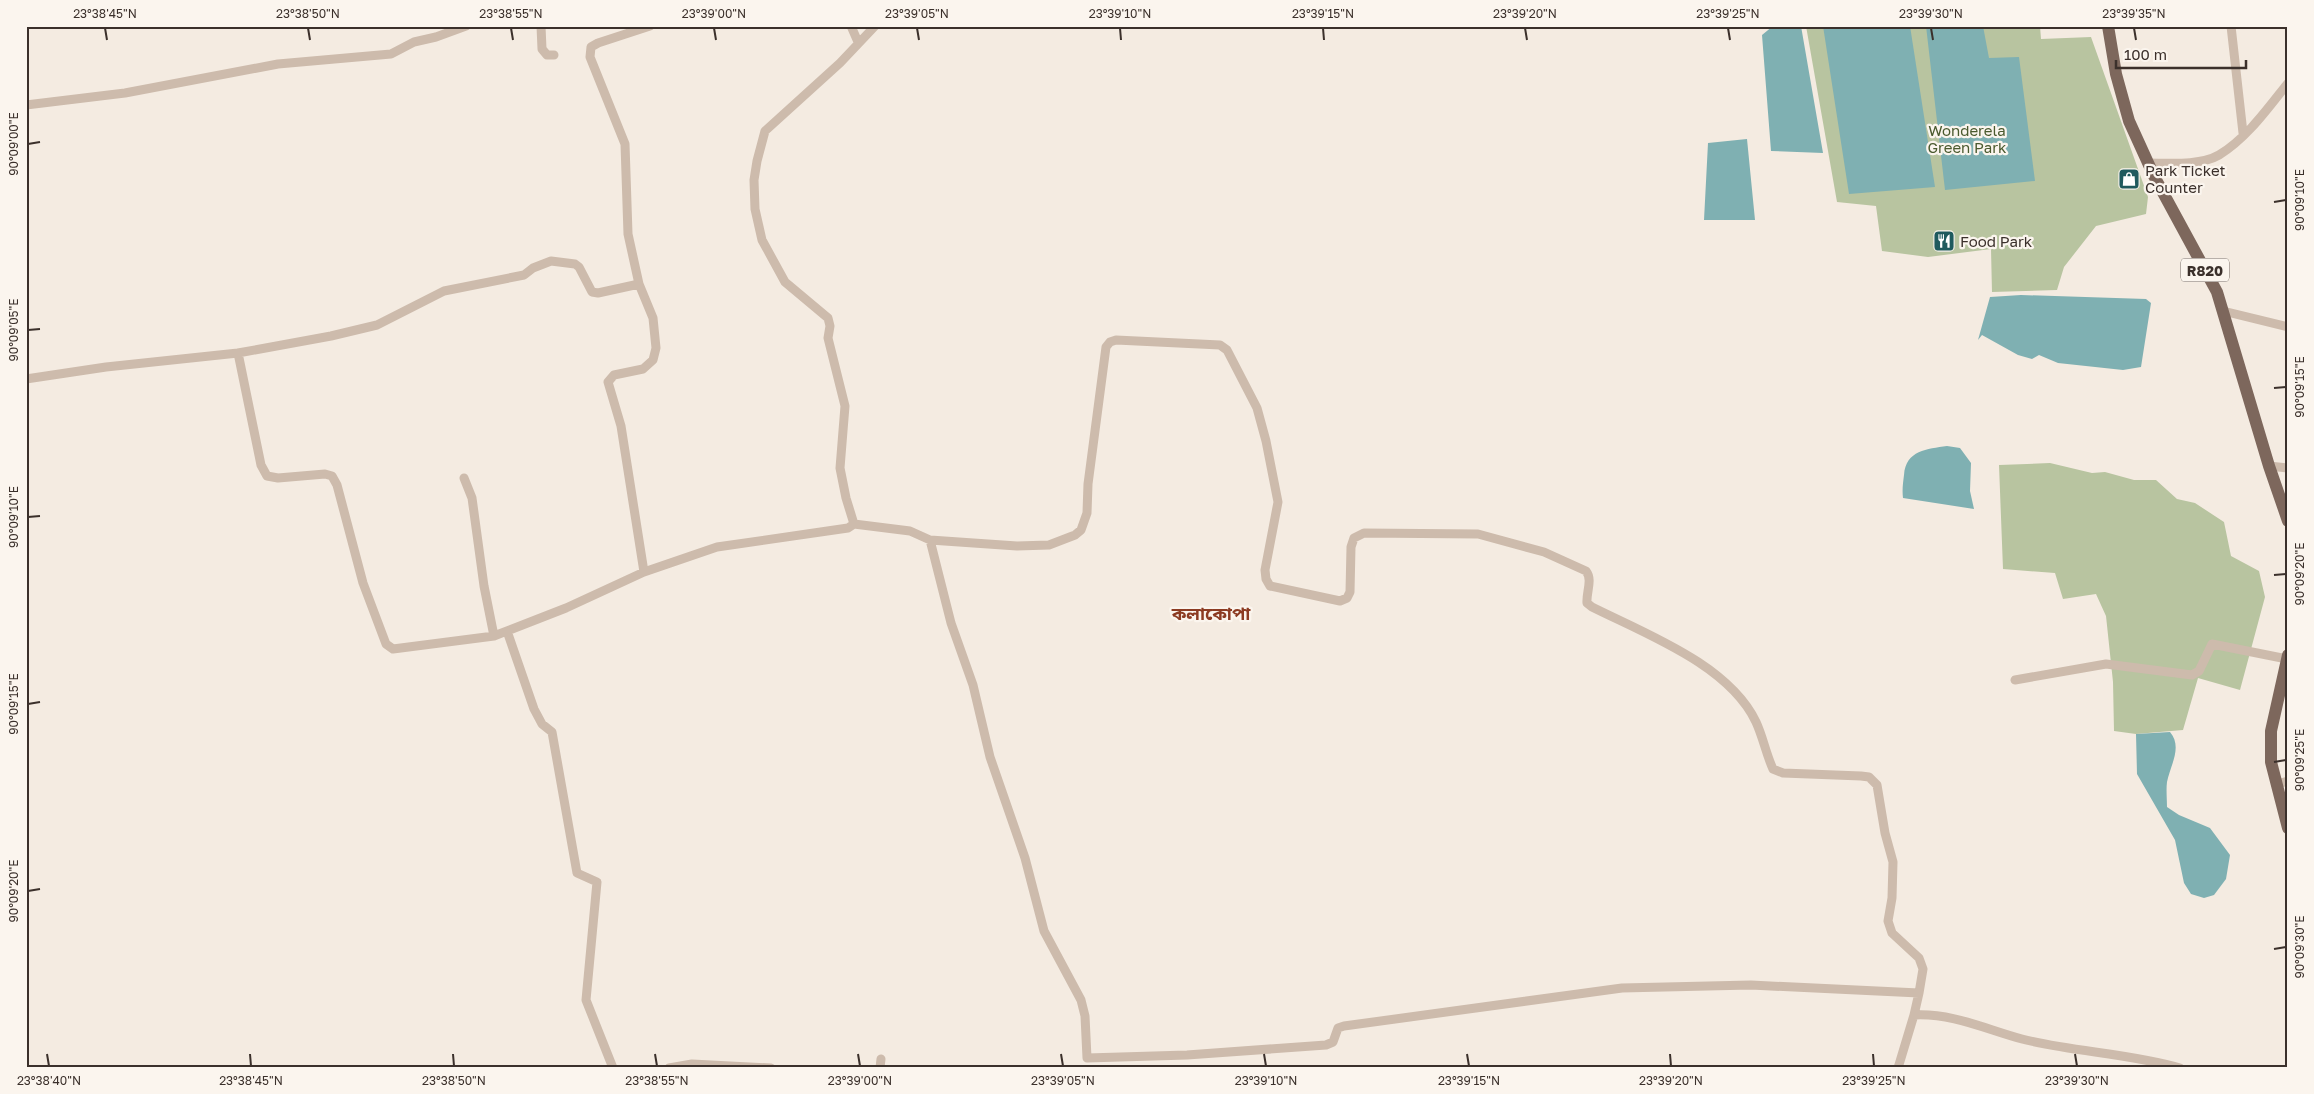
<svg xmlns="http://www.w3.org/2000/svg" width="2314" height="1094" font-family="'Golos Text','Noto Sans Bengali',sans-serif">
<rect width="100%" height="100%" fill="#f4ebe1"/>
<path fill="#b8c4a0" d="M1806 26H2040L2041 39 2091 37 2148 197 2146 214 2096 226 2064 267 2057 290 1992 292 1991 249 1928 257 1882 251 1876 206 1837 202Z
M2050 463 2092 473 2105 472 2134 480H2156L2177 499 2195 503 2224 522 2231 556 2259 571 2265 597 2240 690 2198 678 2183 730 2136 734 2114 731 2113 682 2106 616 2096 594 2063 599 2055 573 2003 569 1999 465Z"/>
<path fill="#7fb0b2" d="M1773 26H1801L1823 153 1771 151 1762 35Z
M1823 26H1910L1935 187 1849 194Z
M1926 26H1983L1989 58 2019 57 2035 181 1945 190Z
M1747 139 1755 220H1704L1708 143Z
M2021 295 2146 299 2151 303 2141 367 2123 370 2058 363 2039 355 2032 359 2018 355 1982 335 1978 340 1990 297Z
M1947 446 1960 448 1971 463 1970 491 1974 509 1903 498C1902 490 1903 483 1904 475 1906 450 1927 449 1947 446Z
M2170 732C2183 747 2170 766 2167 782 2166 790 2167 799 2167 807L2179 815 2210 828 2230 855 2226 879 2214 895 2204 898 2191 894 2184 883 2175 840 2137 774 2136 734Z"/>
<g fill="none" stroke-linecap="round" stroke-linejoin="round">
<path stroke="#cdbbac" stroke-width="9" d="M541 26 542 49 547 55H554
M650 26 598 43 591 47 590 57 625 144 628 234 639 284 653 318 656 348 653 360 643 369 614 375 608 382 621 426 644 572 717 547 848 528 854 524
M851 26 858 42
M875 26 840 63 765 131 757 161 754 180 755 209 762 240 785 282 828 318 830 326 828 338 845 406 840 468 846 498 854 524 910 531 930 540 951 623 973 685 990 757 1025 858 1044 931 1081 1000 1085 1016 1087 1058 1187 1055 1326 1045 1333 1042 1338 1028 1344 1026 1622 988 1751 985 1919 993 1914 1015C1953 1013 1985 1029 2022 1039 2073 1052 2128 1053 2180 1068
M2231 26 2243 133
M26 105 125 93 278 64 391 54 414 42 436 37 466 26
M2147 163C2168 163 2200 166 2219 155 2247 138 2268 108 2288 83
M2223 311 2288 327
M238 353 261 465 267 476 278 478 325 474 332 476 337 485 363 583 386 644 393 649 494 636 566 608 644 572
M26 379 106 367 238 353 331 336 377 325 444 291 524 275 533 268 551 261 575 264 579 267 592 292 598 293 639 284
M2269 466 2288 468
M464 478 472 498 484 586 494 636
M930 540 1017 546 1049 545 1075 535 1081 530 1087 513 1088 484 1106 347 1110 342 1116 340 1220 345 1227 350 1257 408 1266 441 1278 502 1265 570 1266 579 1270 586 1340 601 1347 598 1350 592 1351 547 1354 538 1364 533 1478 534 1544 552 1586 571C1593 580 1586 592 1587 603L1592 607C1646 634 1729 665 1756 722 1763 737 1766 754 1773 769L1783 773 1861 776 1869 777 1877 785 1885 833 1893 862 1892 898 1888 921 1892 933 1919 958 1923 969 1919 993
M507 631 534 709 542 724 552 732 577 873 597 882 586 1000 613 1068
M2015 680 2106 664 2192 675 2199 671 2212 644 2287 659
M2277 784 2288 781
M669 1068 692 1064 771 1068
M880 1068 881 1059
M1898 1068 1914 1015"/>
<path stroke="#7d675c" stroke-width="12" d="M2108 26 2116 74 2129 121 2154 176 2217 292 2269 466 2288 521
M2288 655 2271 731V762L2288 828"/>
</g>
<path fill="none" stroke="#3b302b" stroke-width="2" d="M105 28 107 40M308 28 310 40M511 28 513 40M714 28 716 40M917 28 919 40M1120 28 1121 40M1323 28 1324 40M1525 28 1527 40M1728 28 1730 40M1931 28 1933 40M2134 28 2136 40M28 144 40 142M2274 202 2286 200M28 330 40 329M2274 388 2286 387M28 517 40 516M2274 575 2286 574M28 704 40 702M2274 762 2286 760M28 891 40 889M2274 949 2286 947M47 1054 49 1066M250 1054 251 1066M453 1054 454 1066M655 1054 657 1066M858 1054 860 1066M1061 1054 1063 1066M1264 1054 1266 1066M1467 1054 1469 1066M1670 1054 1671 1066M1873 1054 1874 1066M2075 1054 2077 1066"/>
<defs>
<g id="shop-square" transform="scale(1.125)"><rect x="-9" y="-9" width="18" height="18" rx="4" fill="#1f5a5e" stroke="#fbf5ee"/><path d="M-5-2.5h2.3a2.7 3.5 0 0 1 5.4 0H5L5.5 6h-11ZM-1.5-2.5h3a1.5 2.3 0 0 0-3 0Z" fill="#fff"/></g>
<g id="restaurant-square" transform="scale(1.125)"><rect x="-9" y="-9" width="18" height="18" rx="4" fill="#1f5a5e" stroke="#fbf5ee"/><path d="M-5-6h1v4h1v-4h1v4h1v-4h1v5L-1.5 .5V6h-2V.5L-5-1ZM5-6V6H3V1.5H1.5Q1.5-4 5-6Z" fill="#fff"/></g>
</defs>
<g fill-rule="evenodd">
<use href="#shop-square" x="2129" y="179"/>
<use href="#restaurant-square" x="1944" y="241"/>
</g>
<g text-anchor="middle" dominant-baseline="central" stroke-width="4.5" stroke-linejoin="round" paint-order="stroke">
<rect fill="#fbf5ee" stroke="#756b66" stroke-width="1" x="2181" y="258.5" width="48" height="23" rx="4"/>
<g font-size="14" font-weight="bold" fill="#3b302b">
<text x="2205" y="270">R820</text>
</g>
<g font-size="15" fill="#4a5a2e" stroke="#fbf5ee">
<text x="1967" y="130">Wonderela<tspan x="1967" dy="17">Green Park</tspan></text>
</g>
<g font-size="15" fill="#3b302b" stroke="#fbf5ee" text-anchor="start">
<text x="2145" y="170">Park Ticket<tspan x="2145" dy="17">Counter</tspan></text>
<text x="1960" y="241">Food Park</text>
</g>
<g font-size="18" font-weight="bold" fill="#8c3b22" stroke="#fbf5ee">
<text x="1211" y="613">কলাকোপা</text>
</g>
</g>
<rect width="2314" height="1094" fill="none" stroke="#fbf5ee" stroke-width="55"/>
<path d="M2116 60v8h130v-8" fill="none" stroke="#3b302b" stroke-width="2.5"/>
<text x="2124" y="60" font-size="15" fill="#3b302b" stroke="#fbf5ee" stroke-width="4" paint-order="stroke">100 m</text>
<rect x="28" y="28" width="2258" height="1038" fill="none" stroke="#3b302b" stroke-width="2"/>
<g font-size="12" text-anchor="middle" fill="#3b302b">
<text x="105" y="18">23°38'45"N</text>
<text x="308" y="18">23°38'50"N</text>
<text x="511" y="18">23°38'55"N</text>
<text x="714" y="18">23°39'00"N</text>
<text x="917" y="18">23°39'05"N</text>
<text x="1120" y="18">23°39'10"N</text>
<text x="1323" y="18">23°39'15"N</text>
<text x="1525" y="18">23°39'20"N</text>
<text x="1728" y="18">23°39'25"N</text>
<text x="1931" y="18">23°39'30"N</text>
<text x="2134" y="18">23°39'35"N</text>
<text transform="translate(14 144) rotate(-90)" y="4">90°09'00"E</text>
<text transform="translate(2300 200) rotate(-90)" y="4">90°09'10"E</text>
<text transform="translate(14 330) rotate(-90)" y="4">90°09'05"E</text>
<text transform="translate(2300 387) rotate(-90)" y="4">90°09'15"E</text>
<text transform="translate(14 517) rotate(-90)" y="4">90°09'10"E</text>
<text transform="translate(2300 574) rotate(-90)" y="4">90°09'20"E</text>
<text transform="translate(14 704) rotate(-90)" y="4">90°09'15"E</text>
<text transform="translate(2300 760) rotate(-90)" y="4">90°09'25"E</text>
<text transform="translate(14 891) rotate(-90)" y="4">90°09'20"E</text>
<text transform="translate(2300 947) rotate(-90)" y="4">90°09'30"E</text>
<text x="49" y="1085">23°38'40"N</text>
<text x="251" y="1085">23°38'45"N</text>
<text x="454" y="1085">23°38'50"N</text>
<text x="657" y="1085">23°38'55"N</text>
<text x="860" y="1085">23°39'00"N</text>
<text x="1063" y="1085">23°39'05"N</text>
<text x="1266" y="1085">23°39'10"N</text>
<text x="1469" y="1085">23°39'15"N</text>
<text x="1671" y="1085">23°39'20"N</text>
<text x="1874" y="1085">23°39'25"N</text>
<text x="2077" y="1085">23°39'30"N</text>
</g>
</svg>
